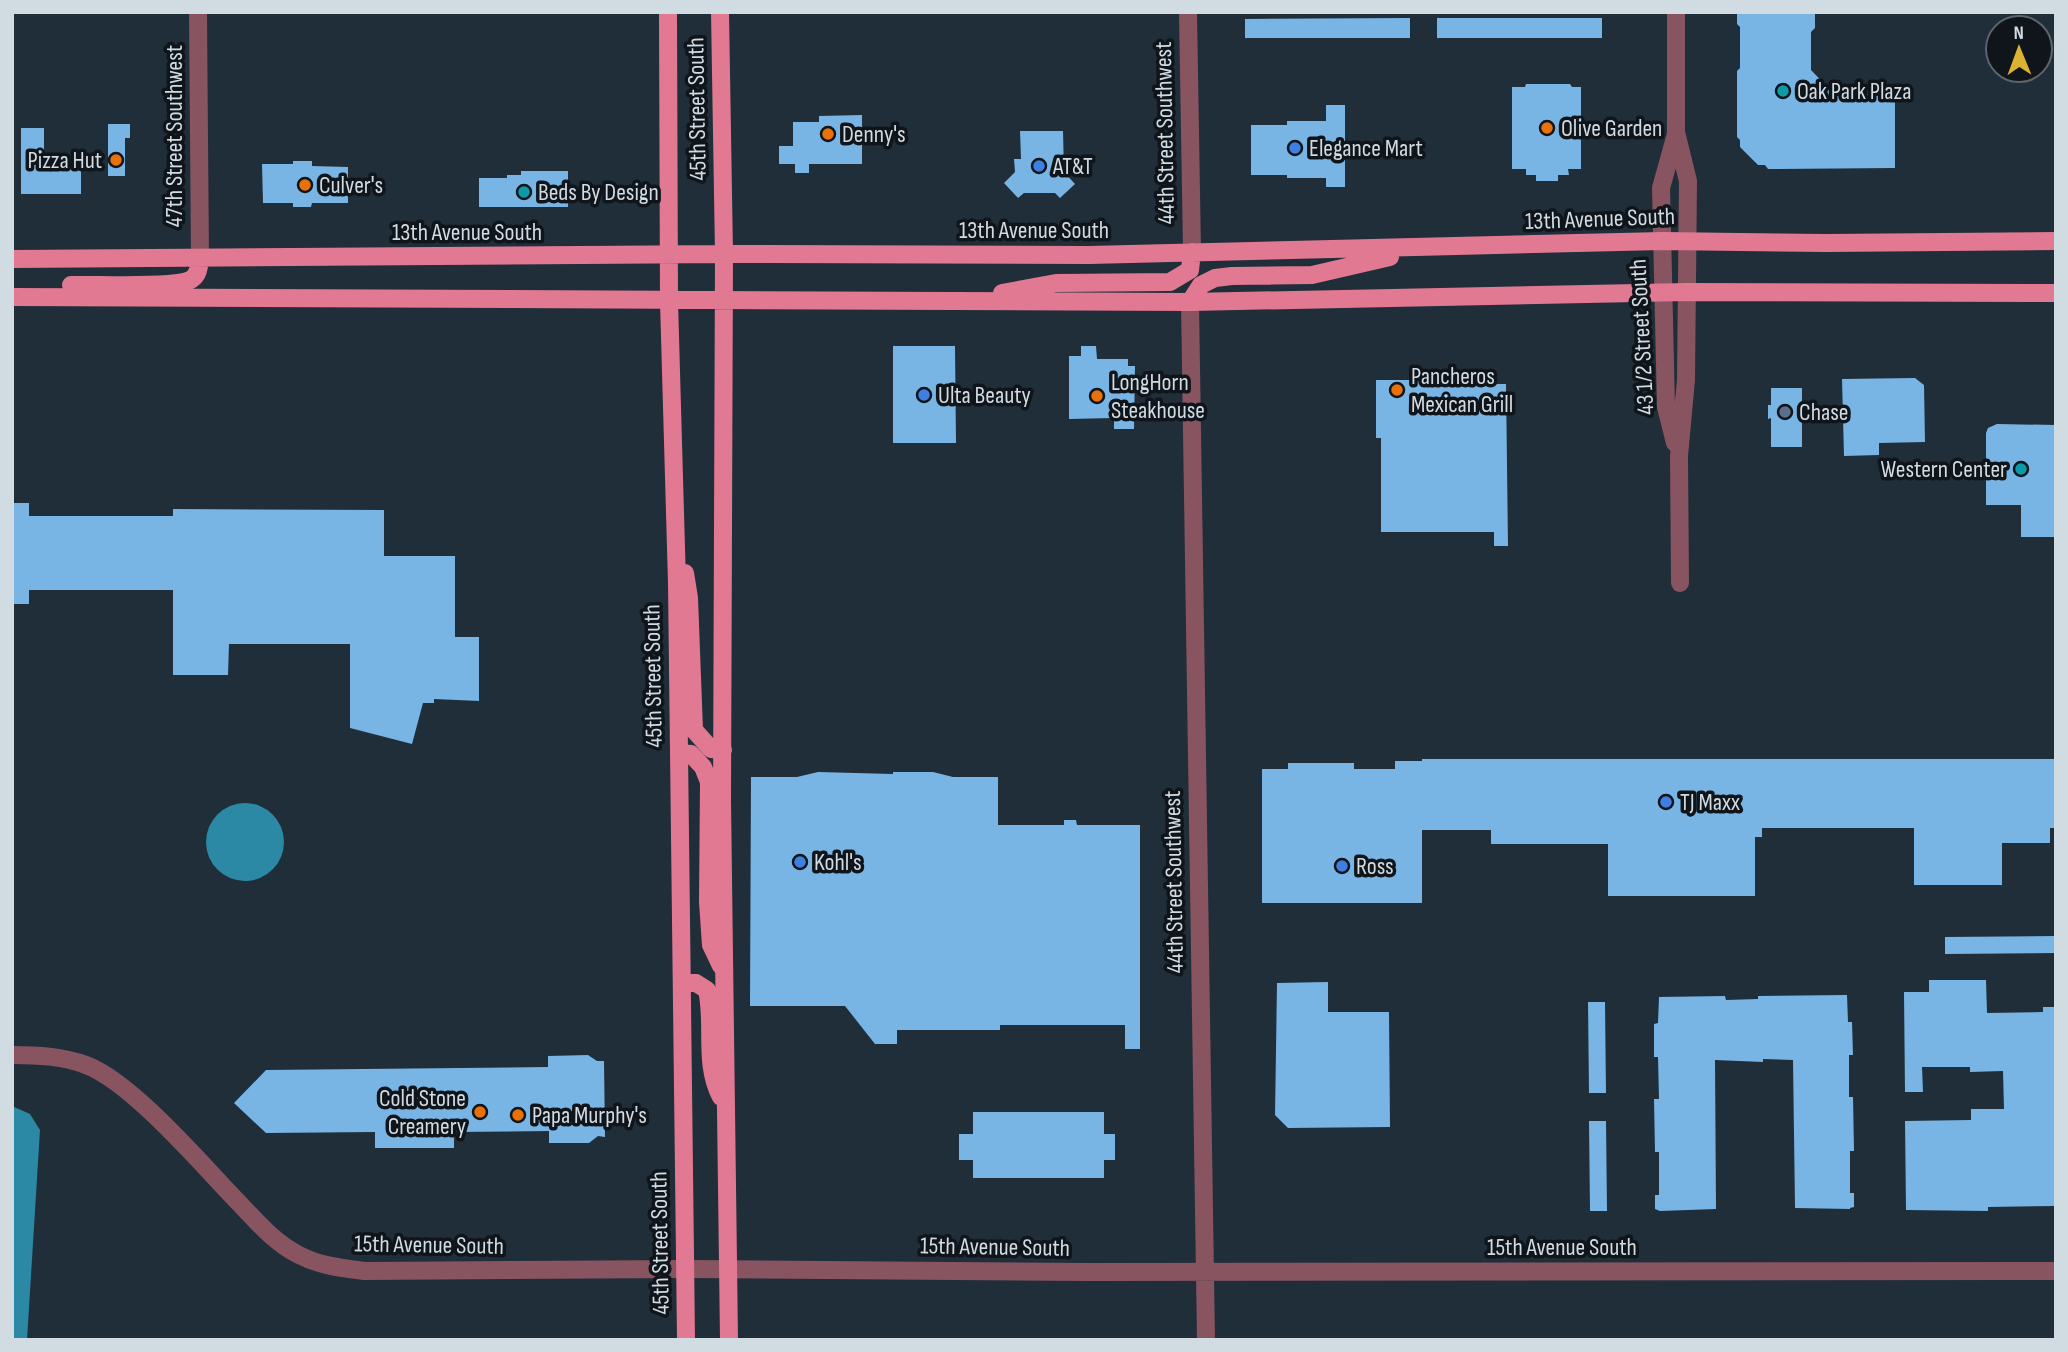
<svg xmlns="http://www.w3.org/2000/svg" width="2068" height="1352" font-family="'Sofia Sans Condensed',sans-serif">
<rect width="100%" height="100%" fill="#1f2e39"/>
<path fill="#2b89a5" d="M206 842a39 39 0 1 1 78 0a39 39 0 1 1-78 0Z
M12 1106 30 1114 40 1130 27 1340H12Z"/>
<path fill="#78b5e5" d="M1737 12H1815V28L1811 32V70L1835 95 1841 89H1859L1863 94H1895V168L1768 169 1765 165H1758L1740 147V140L1737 137V71L1740 68V27L1737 24Z
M1410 18V38H1245V19Z
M1437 18H1602V38H1437Z
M1526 84H1570L1572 87H1581V169H1568L1569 175H1558V181H1536V175H1526V169H1512V87H1525Z
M1326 105H1345V187H1326V178H1287V175H1251V125H1287V121H1326Z
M862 115V164H809V173H795V164H779V146H793V122H819V116Z
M108 124H130V138H125V176H108Z
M21 128H44V168H81V194H21Z
M1020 131H1063L1064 172 1075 184 1060 198 1055 193H1024L1018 198 1004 183 1015 172 1014 159H1021Z
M293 161H312V166L348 167V203H312L311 207H293V203H263L262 164H293Z
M521 171H568V207H479V178H507V175H521Z
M893 346H955L956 443H893Z
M1081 346H1096L1097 359H1128V366H1135L1134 429H1114V418L1069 419V356H1081Z
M1915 378 1924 385 1925 442 1879 443V455L1844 456 1842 379Z
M1376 380H1460L1485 382 1484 384H1506L1508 546H1494V532H1381V438H1376Z
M1771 388H1802V447H1771V418L1768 419V405H1771Z
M1997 424 2056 425V537H2021V505H1986V433L1988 428Z
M12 503H29V516H173V509L384 510V556H455V637H479V701L434 699V703H423L412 744 350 728V644H229L228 675H173V590H29V604H12Z
M1422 759H2056V828H2050V843H2002V885H1914V828H1762V837H1755V896H1608V844H1491V830H1422V903H1262V769H1288V763H1354V769H1395V761H1422Z
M818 772 893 774V772H933L953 777H998V825H1064V820H1076L1077 825H1140V1049H1125V1025H1000V1030H897V1044H875L845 1006H750L751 777H797Z
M2056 936V953L1945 954V937Z
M1929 980H1986L1987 1013 2043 1012V1007H2055L2056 1206 1988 1207V1211L1906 1210 1905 1121 1971 1120V1109H2004L2003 1071 1970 1072V1067H1922L1923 1092H1905L1904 992H1929Z
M1328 982V1012H1389L1390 1127 1288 1128 1275 1115 1277 983Z
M1847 995 1848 1022H1852L1853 1055H1849V1097H1853L1854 1151H1850V1193H1854V1207L1850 1208V1209L1795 1208 1793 1060 1763 1059V1062L1715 1060 1716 1209 1660 1211 1655 1209V1195H1659V1152H1655L1654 1099H1659L1658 1057H1654V1024L1658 1023 1659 997 1725 996 1726 1000 1758 999V996Z
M1588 1002H1605L1606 1093H1589Z
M588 1055 597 1061H604L605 1137 598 1136 589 1143H549V1131L454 1132V1148H375V1132L266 1133 234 1103 266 1070 548 1067V1056Z
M973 1112H1104V1134H1115V1160H1104V1178H973V1160H959V1134H973Z
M1589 1121H1606L1607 1211H1590Z"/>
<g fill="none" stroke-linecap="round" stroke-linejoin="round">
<path stroke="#875460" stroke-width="18" d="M198 12 200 259
M1188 12 1192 252
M1676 12V132L1688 181 1686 380 1679 456 1680 583
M1190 302 1206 1340
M1675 443 1666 407 1661 188 1676 134
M12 1055C37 1055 62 1056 86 1065 132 1082 203 1166 239 1203 257 1222 275 1243 299 1255 320 1266 342 1268 365 1271L685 1269 1089 1272 2056 1271"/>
<path stroke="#e17993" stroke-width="18" d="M668 12 669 301 677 583 686 1340
M720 12 724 254 722 801 729 1340
M12 259 724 254 1089 255 1662 241 1826 243 2056 241
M71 285C94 284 176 289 192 279 199 274 199 266 200 259
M1002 293 1056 283 1170 282 1190 270 1192 252
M12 297 1190 302 1687 292 2056 293
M1190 302 1201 285 1215 278 1232 276 1312 275 1390 257
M685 573 689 598 694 730 711 749 723 750
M679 753 691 754 703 767 709 782 708 902 711 945 721 966
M683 983H696L707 990C715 1025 703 1063 721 1097"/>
</g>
<g fill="#0f9aa8" stroke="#0f151a" stroke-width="2.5">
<circle cx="1783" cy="91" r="7"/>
<circle cx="524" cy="192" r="7"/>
<circle cx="2021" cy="469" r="7"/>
</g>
<g fill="#e8710a" stroke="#0f151a" stroke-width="2.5">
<circle cx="1547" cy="128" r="7"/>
<circle cx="828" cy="134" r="7"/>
<circle cx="116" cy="160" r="7"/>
<circle cx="305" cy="185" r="7"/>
<circle cx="1397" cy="390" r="7"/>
<circle cx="1097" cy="396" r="7"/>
<circle cx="480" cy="1112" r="7"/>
<circle cx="518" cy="1115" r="7"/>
</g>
<g fill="#3f7fe0" stroke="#0f151a" stroke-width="2.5">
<circle cx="1295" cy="148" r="7"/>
<circle cx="1039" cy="166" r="7"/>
<circle cx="924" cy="395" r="7"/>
<circle cx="1666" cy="802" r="7"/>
<circle cx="800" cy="862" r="7"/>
<circle cx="1342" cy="866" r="7"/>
</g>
<circle fill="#5c6f8a" stroke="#0f151a" stroke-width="2.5" cx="1785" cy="412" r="7"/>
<g text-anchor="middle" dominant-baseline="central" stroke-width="7" stroke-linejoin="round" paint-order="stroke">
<g font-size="24" fill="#d1dbe2" stroke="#0f151a" text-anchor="start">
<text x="1797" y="91">Oak Park Plaza</text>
<text x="1561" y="128">Olive Garden</text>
<text x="842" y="134">Denny's</text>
<text x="1309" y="148">Elegance Mart</text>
<text x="102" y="160" text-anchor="end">Pizza Hut</text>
<text x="1053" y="166">AT&amp;T</text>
<text x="319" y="185">Culver's</text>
<text x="538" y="192">Beds By Design</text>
<text x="1411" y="376">Pancheros<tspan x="1411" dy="28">Mexican Grill</tspan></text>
<text x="1111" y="382">LongHorn<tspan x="1111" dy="28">Steakhouse</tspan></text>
<text x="938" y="395">Ulta Beauty</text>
<text x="1799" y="412">Chase</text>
<text x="2007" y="469" text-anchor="end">Western Center</text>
<text x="1680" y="802">TJ Maxx</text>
<text x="814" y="862">Kohl's</text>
<text x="1356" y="866">Ross</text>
<text x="466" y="1098" text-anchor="end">Cold Stone<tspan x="466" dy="28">Creamery</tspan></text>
<text x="532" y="1115">Papa Murphy's</text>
</g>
<g font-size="24" fill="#d1dbe2" stroke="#0f151a">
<text transform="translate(697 109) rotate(-91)">45th Street South</text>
<text transform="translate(1165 133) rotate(-91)">44th Street Southwest</text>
<text transform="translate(174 136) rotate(-90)">47th Street Southwest</text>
<text transform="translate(1600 219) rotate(-2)">13th Avenue South</text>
<text x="1034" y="230">13th Avenue South</text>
<text x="467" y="232">13th Avenue South</text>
<text transform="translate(1642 337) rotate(-93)">43 1/2 Street South</text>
<text transform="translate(653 676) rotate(-91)">45th Street South</text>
<text transform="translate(1174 882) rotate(-91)">44th Street Southwest</text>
<text transform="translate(660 1243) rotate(-91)">45th Street South</text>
<text transform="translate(429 1245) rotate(1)">15th Avenue South</text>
<text transform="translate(995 1247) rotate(1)">15th Avenue South</text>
<text x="1562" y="1247">15th Avenue South</text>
</g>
</g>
<rect width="2068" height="1352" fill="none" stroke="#d1dbe2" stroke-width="28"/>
<g transform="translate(2019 49) rotate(359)"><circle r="33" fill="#0f151a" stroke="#5d646a" stroke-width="2"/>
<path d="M0-5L12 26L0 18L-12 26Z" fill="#dbb233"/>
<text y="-10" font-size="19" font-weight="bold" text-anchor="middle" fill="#d1dbe2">N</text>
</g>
</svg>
